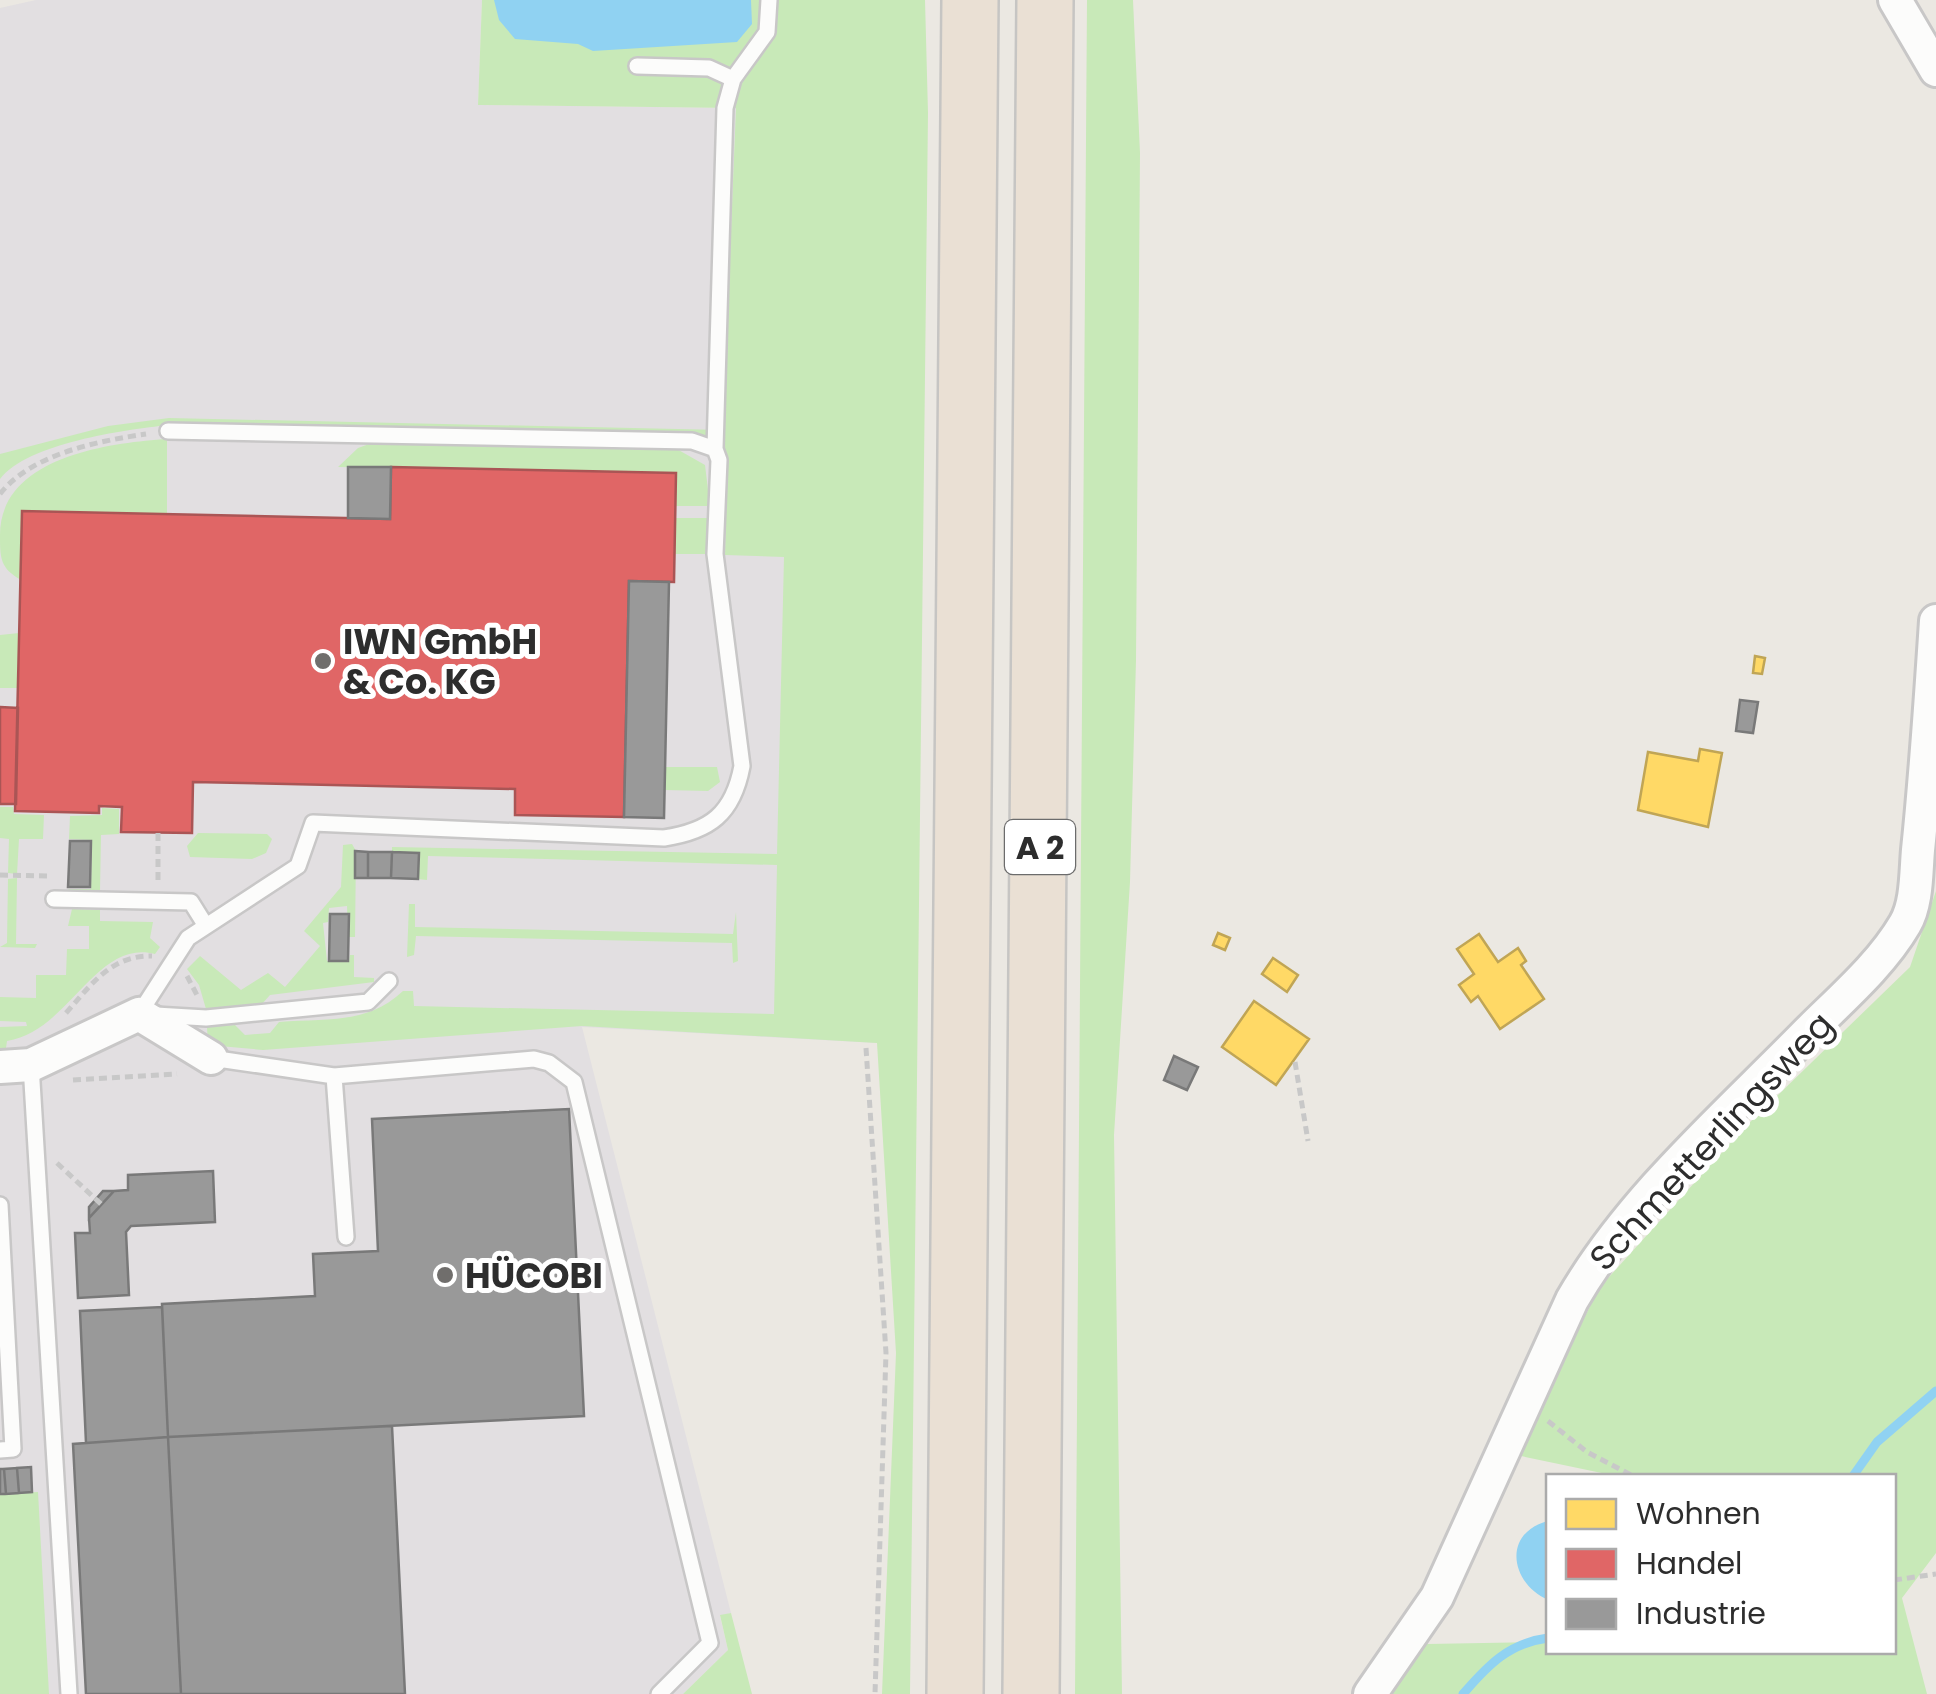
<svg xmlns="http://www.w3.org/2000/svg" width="1936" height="1694" font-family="Poppins,sans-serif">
<rect width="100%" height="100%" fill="#ebe8e2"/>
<path fill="#e2dfe1" d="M36 0H482L478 105 736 108 878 1043 582 1027 731 1613 720 1616 728 1650 683 1694H0V8Z"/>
<path fill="#c8e9b8" d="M482 0H925L928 113 910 1694H882L896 1353 877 1043 582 1026 263 1050 208 1045 207 1027 235 1025 245 1035 270 1033 279 1022C326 1018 367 1025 403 991H413L414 1006 774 1014 777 865 428 856 427 880 418 879 419 853 392 852V847L777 854 784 557 725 555 727 458C718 441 711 436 692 435L168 425C124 430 28 443 0 479V454L108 426 169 418 723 430 736 108 478 105Z
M1087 0H1133L1140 153 1136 660 1130 882 1114 1135 1122 1694H1075Z
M167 439V514L23 511 21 580C0 568 0 558 0 535 0 458 106 443 167 439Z
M372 443 675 448 705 465 710 506H675V473L338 467 358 448Z
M675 518H711L705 554H674Z
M19 633 18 688H0V635Z
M665 767H717L720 782 708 791 664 790Z
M0 807H13L14 814 44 815 43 839H19L17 874 8 873 9 839 0 838Z
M102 808 119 809V834L101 835 100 891 71 892 68 889H91L92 840 69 839 70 816 102 815Z
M198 833 267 834 272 839 266 853 252 859 190 857 187 846Z
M352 844 356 851 355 937H348L347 906 329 908 328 922 323 923 327 961 349 962 350 955H354V977L374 978V982L270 995 262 1004 206 1009 199 985 187 969 200 956 241 990 268 973 285 987 320 946 304 931 341 887 343 845Z
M17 878 16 944H37L35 948 0 947 7 943 8 879Z
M1936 891V1553L1902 1598 1927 1694H1389L1427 1644 1548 1642V1652H1894V1476H1616L1516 1455 1599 1288 1745 1127 1910 967Z
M409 904H415V927L733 934 736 912 738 961 733 963 732 943 416 936 414 955 407 957Z
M72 909 100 910V921L153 922 150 938 160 947 155 954C95 939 70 1031 7 1041L6 1048H0V1027L27 1026 26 1022 0 1021V997L36 998V975H66L67 949H89V926H68Z
M38 1492 49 1694H0V1494Z
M731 1613 752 1694H683L728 1650 720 1615Z"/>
<path fill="#90d2f2" d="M494 0H751L752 24 737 42 593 51 578 44 515 39 499 20Z
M1548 1521V1600C1510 1583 1502 1533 1548 1521Z"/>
<path fill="#ffd966" stroke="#c0a555" stroke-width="2.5" d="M1755 656 1765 658 1762 674 1753 673Z
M1700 749 1722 753 1708 827 1638 810 1648 752 1698 761Z
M1218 933 1230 938 1225 950 1213 945Z
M1479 934 1498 962 1518 948 1526 961 1521 965 1544 999 1500 1029 1478 996 1471 1002 1459 985 1474 974 1457 949Z
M1273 958 1298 975 1287 992 1262 974Z
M1254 1001 1309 1039 1276 1085 1222 1047Z"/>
<path fill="#e06666" stroke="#a55" stroke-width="2.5" d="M391 467 676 473 674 582 629 581 624 817 515 815V789L193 782 192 833 121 832 122 807 99 806V813L15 811 22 511 390 519Z
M0 707 18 708 16 804H0Z"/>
<path fill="#999" stroke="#797979" stroke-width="2.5" d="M348 467H391L390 519 348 518Z
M629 581 669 582 664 818 624 817Z
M1740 700 1758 702 1753 733 1736 731Z
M70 841H91L90 887H68Z
M355 851 368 852V878H355Z
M368 852H392L391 878H368Z
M392 852 419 853 418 879 391 878Z
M330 914H349L348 961H329Z
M1174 1056 1198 1067 1187 1090 1164 1080Z
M569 1109 584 1416 168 1437 162 1304 315 1296 313 1254 378 1251 372 1119Z
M213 1171 215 1222 131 1226 126 1232 129 1295 78 1298 75 1233H90L89 1218 114 1191 128 1190V1175Z
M103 1191H114L89 1218V1207Z
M162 1307 168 1437 86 1443 80 1311Z
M392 1426 405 1694H181L168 1437Z
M168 1437 181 1694H86L73 1444Z
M31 1467 32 1492 19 1493 17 1468Z
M17 1468 19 1493 6 1494 4 1469Z
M0 1469H4L6 1494H0Z"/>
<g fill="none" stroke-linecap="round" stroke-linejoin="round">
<path stroke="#90d2f2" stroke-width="9" d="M1853 1476 1877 1442 1936 1391
M1463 1694C1488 1665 1509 1643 1548 1638"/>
<g stroke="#c8c7c7" stroke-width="20">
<path id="service" d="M637 66 709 68 733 79
M168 431 692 441 715 449 719 460 715 554 742 766C733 814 710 831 664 838L313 823 298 866 188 938 139 1014 206 1018 368 1002 389 981
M715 449 725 108 733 79 767 32 769 0
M54 899 191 902 206 926
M211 1058 334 1076 534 1059 549 1063 574 1082 710 1643 659 1694
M31 1065 69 1694
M334 1076 346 1237
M0 1205 13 1449 0 1450"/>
</g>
<g stroke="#c8c7c7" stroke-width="38">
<path id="minor" d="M1895 0 1936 70
M0 1067 31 1065 139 1014 211 1058
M1370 1694 1437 1597 1572 1300C1631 1198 1726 1116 1808 1032 1841 999 1881 965 1905 924 1917 904 1916 873 1918 850 1926 774 1931 698 1936 621"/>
</g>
<g stroke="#c6c5c3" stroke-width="60">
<path id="motorway" d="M955 1694 970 0
M1031 1694 1045 0"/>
</g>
<path stroke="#c8c8c8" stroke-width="5" stroke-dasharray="8 5" stroke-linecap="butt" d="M0 494C31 454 98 441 146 434
M158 833V883
M0 875 52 876
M187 976 198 997
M66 1013C91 985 111 955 152 956
M866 1048 886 1353 875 1694
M1295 1062 1308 1141
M73 1080 177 1074
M57 1163 102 1205
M1548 1421 1587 1452 1633 1476
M1894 1580 1936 1574"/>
<use href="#service" stroke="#fcfcfb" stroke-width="15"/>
<use href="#minor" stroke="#fcfcfb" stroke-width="32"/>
<use href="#motorway" stroke="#eae0d4" stroke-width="55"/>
</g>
<g fill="#706e6c" stroke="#fff" stroke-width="4">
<circle cx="323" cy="661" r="10"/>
<circle cx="445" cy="1275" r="10"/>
</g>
<g text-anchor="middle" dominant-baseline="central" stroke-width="10" stroke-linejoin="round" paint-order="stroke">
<rect fill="#fff" stroke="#6c6c6c" stroke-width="2.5" x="1005" y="820" width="70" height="54" rx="8"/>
<g font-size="32" font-weight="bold" fill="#2d2d2d">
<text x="1040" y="847">A 2</text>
</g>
<g font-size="35" font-weight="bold" fill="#2d2d2d" stroke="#fff" text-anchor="start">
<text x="343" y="641">IWN GmbH<tspan x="343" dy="40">&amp; Co. KG</tspan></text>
<text x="465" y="1275">HÜCOBI</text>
</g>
<g font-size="35" fill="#2d2d2d" stroke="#fff">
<text transform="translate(1711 1141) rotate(-47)">Schmetterlingsweg</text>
</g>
</g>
<rect x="1546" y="1474" width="350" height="180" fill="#ffffff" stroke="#ababab" stroke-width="2.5"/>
<rect x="1566" y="1499" width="50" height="30" fill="#ffd966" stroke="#ababab" stroke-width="2.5"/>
<text x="1636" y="1524" font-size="30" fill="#2d2d2d">Wohnen</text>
<rect x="1566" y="1549" width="50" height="30" fill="#e06666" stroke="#ababab" stroke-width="2.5"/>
<text x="1636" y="1574" font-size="30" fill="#2d2d2d">Handel</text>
<rect x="1566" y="1599" width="50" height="30" fill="#999999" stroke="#ababab" stroke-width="2.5"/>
<text x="1636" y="1624" font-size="30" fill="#2d2d2d">Industrie</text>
</svg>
